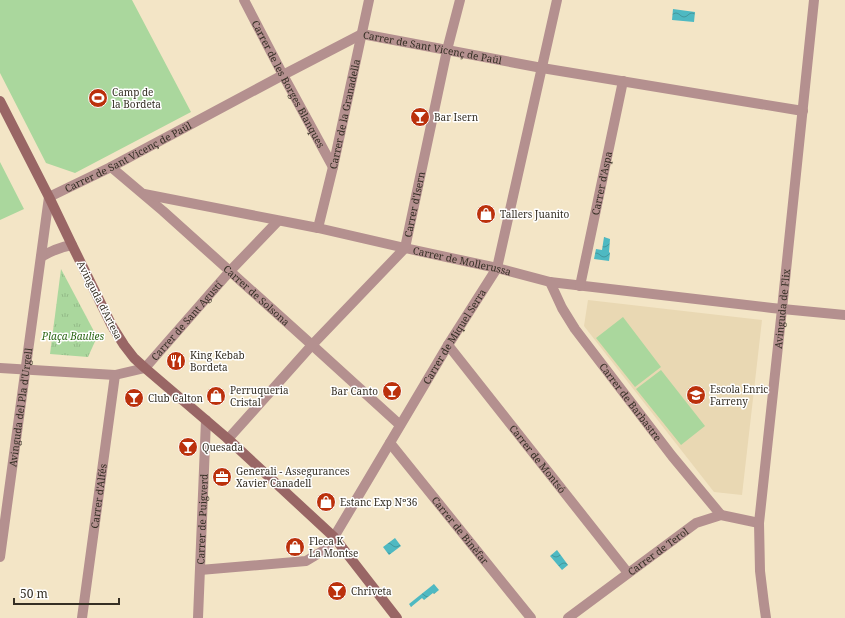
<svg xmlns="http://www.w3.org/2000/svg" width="845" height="618" font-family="'Noto Serif',serif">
<defs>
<pattern id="grass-tufts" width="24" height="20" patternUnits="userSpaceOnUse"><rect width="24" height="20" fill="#aad79d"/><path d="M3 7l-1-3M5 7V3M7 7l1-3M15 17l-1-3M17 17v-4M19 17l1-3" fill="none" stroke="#93b987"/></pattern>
<pattern id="water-waves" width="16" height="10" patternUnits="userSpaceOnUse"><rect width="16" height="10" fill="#4eb9c2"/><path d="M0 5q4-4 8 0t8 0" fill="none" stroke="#42979d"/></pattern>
</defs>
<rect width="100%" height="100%" fill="#f3e5c6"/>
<path fill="#e9d8b3" d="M588 300 762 320 742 495 714 492 584 326Z"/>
<path fill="url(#grass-tufts)" d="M61 269 97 337 88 357 50 354Z"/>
<path fill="#aad79d" d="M0 0H132L191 112 75 173 46 163 0 73Z
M0 162 24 209 0 220Z
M623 317 661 367 635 387 596 338Z
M661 370 705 426 681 445 636 389Z"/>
<path fill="url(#water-waves)" d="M673 9 695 12 694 22 672 20Z
M604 237 610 239 609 252 610 253 609 261 594 259 596 249 602 250Z
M395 538 401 546 389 555 383 547Z
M557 550 568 565 562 570 550 556Z
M434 584 439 590 434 594 433 593 424 600 422 598 411 607 409 604Z"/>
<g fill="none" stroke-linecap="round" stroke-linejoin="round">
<g stroke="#b4908f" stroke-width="10">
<path id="s1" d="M244 0 283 75 333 167"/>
<path id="s2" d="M111 167 163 211 312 345 400 425"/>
<path id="s3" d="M144 194 318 228 405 248 497 268 550 282 772 308 845 315"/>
<path id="s4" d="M318 228 333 167 369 0"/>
<path d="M41 257C51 251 60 247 72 245"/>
<path id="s5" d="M550 282 562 308 575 329 672 456 721 515"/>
<path id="s6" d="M580 286 623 81"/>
<path id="s7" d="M448 345 628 573"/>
<path id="s8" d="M0 368 115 375 145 368 230 271 278 221"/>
<path id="s9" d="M228 439 312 345 405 248 447 50 460 0"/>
<path id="s10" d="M390 443 531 618"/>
<path id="s11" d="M0 557 49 197 111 167 283 75 362 34 542 68 803 111"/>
<path id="s12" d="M200 570 306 561 326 549 334 537 448 345 497 268 557 0"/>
<path id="s13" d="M82 618 115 375"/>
<path id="s14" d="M198 618 206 420"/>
<path id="s15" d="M568 618 696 523 721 515 759 523"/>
</g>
<path stroke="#b4908f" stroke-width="10" id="s16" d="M766 618 764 604 760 571 759 523 782 309 814 0"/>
<path stroke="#996665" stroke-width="10" d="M0 101 49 197 72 245 112 326 124 345 134 358 145 368 228 439 334 537 397 618"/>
</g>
<defs>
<g id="stadium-disc" transform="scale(1)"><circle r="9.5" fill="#bb310c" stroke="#fff"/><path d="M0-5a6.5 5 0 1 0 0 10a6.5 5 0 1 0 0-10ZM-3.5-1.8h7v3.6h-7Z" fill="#fff"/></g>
<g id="bar-disc" transform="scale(1)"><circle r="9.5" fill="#bb310c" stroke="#fff"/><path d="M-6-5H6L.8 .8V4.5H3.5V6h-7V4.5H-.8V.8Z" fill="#fff"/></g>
<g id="shop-disc" transform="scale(1)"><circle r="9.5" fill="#bb310c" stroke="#fff"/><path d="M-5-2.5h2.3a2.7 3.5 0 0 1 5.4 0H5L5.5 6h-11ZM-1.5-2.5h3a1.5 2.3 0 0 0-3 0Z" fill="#fff"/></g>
<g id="restaurant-disc" transform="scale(1)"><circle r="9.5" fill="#bb310c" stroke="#fff"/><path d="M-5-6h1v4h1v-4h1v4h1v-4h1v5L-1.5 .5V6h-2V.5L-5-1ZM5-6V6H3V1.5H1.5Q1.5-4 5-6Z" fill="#fff"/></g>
<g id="school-disc" transform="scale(1)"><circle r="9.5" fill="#bb310c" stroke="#fff"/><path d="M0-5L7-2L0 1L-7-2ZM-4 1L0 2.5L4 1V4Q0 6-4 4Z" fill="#fff"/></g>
<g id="office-disc" transform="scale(1)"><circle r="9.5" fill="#bb310c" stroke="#fff"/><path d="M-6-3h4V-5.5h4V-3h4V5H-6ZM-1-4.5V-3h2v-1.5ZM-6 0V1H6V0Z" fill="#fff"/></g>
</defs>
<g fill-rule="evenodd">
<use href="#stadium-disc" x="98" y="98"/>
<use href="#bar-disc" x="420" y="117"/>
<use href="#shop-disc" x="486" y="214"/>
<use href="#restaurant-disc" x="176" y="361"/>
<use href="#bar-disc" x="392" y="391"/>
<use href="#school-disc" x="696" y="395"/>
<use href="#shop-disc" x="216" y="396"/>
<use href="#bar-disc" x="134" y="398"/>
<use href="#bar-disc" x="188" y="447"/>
<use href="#office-disc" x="222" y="477"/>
<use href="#shop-disc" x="326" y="502"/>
<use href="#shop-disc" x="295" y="547"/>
<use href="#bar-disc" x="337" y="591"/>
</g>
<g text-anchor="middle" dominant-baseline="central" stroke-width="3" stroke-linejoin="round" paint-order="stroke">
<g font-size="10" fill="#352f24" stroke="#fff">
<text stroke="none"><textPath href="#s11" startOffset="788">Carrer de Sant Vicenç de Paül</textPath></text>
<text stroke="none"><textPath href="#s1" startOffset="95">Carrer de les Borges Blanques</textPath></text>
<text stroke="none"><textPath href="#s4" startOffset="117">Carrer de la Granadella</textPath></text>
<text stroke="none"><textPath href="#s11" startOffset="452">Carrer de Sant Vicenç de Paül</textPath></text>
<text stroke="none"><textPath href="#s6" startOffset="105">Carrer d'Aspa</textPath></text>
<text stroke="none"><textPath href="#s9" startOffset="305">Carrer d'Isern</textPath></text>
<text stroke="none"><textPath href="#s3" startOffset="325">Carrer de Mollerussa</textPath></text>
<text stroke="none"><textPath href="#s2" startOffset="194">Carrer de Solsona</textPath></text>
<text transform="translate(100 300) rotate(63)">Avinguda d'Artesa</text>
<text stroke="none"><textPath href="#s16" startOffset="311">Avinguda de Flix</textPath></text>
<text stroke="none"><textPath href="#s8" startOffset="209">Carrer de Sant Agustí</textPath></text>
<text stroke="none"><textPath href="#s12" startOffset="378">Carrer de Miquel Serra</textPath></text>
<text stroke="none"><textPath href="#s5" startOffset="145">Carrer de Barbastre</textPath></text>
<text stroke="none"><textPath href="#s11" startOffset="151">Avinguda del Pla d'Urgell</textPath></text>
<text stroke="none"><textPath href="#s7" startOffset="145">Carrer de Montsó</textPath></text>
<text stroke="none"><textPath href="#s13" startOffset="123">Carrer d'Alfés</textPath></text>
<text stroke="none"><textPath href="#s14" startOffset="99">Carrer de Puigverd</textPath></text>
<text stroke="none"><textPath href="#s10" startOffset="112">Carrer de Binèfar</textPath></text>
<text stroke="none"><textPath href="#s15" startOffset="112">Carrer de Terol</textPath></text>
</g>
<g font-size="10" fill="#352f24" stroke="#fff" text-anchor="start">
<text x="112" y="92">Camp de<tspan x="112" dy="12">la Bordeta</tspan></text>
<text x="434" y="117">Bar Isern</text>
<text x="500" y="214">Tallers Juanito</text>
<text x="190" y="355">King Kebab<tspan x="190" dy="12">Bordeta</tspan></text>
<text x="710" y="389">Escola Enric<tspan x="710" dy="12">Farreny</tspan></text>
<text x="230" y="390">Perruqueria<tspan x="230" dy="12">Cristal</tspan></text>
<text x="378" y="391" text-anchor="end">Bar Canto</text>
<text x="148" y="398">Club Calton</text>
<text x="202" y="447">Quesada</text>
<text x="236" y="471">Generali - Assegurances<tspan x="236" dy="12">Xavier Canadell</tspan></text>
<text x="340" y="502">Estanc Exp Nº36</text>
<text x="309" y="541">Fleca K<tspan x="309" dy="12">La Montse</tspan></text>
<text x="351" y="591">Chriveta</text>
</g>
<g font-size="10" font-style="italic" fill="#2a6513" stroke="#fff">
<text x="73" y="336">Plaça Baulies</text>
</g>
</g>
<path d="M14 598v6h105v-6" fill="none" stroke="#352f24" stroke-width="2"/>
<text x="20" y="598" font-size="12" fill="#352f24" stroke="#ffffff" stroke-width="3" paint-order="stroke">50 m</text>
</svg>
